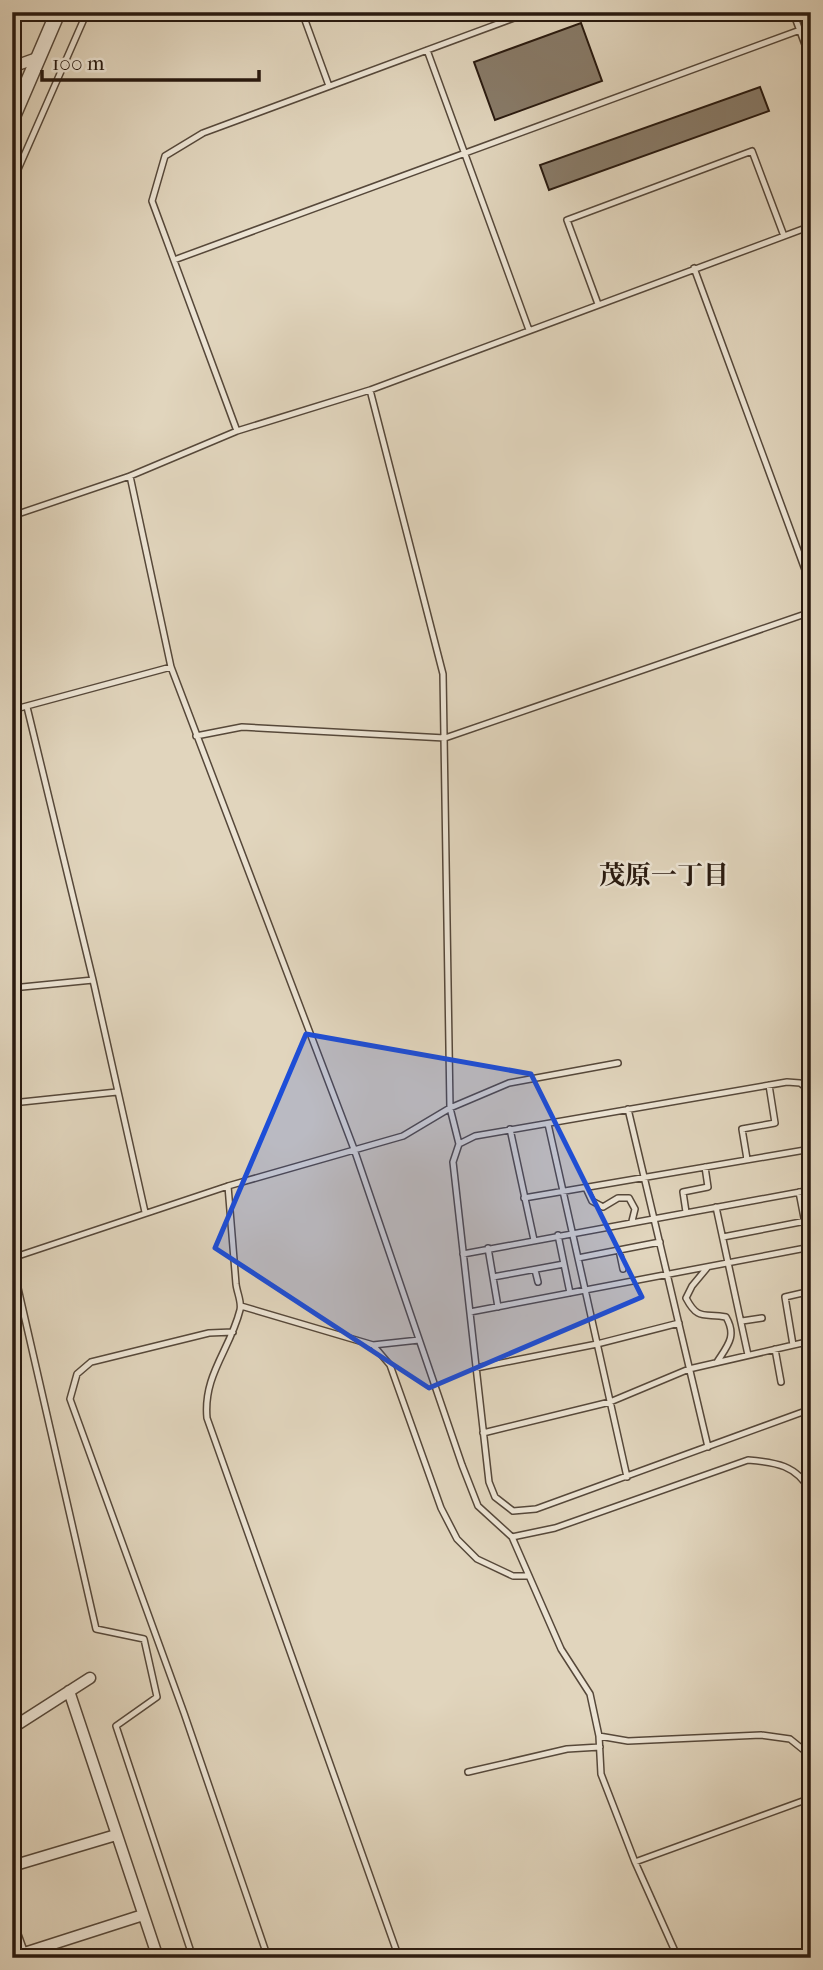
<svg xmlns="http://www.w3.org/2000/svg" width="823" height="1970" font-family="'IM FELL French Canon','Noto Serif JP',serif">
<rect width="100%" height="100%" fill="#e1d5bd"/>
<filter id="stains"><feTurbulence type="fractalNoise" baseFrequency=".00286" numOctaves="4"/><feColorMatrix values="0 0 0 0 .2 0 0 0 0 .09 0 0 0 0 .02 0 0 0 .5 -.17"/></filter>
<radialGradient id="worn" r=".72"><stop offset=".6" stop-color="#630" stop-opacity="0"/><stop offset="1" stop-color="#630" stop-opacity=".3"/></radialGradient>
<path fill="#887b69" stroke="#28190f" stroke-width="2" d="M581 23 602 81 495 120 474 62Z
M760 87 769 111 549 190 540 165Z"/>
<g fill="none" stroke-linecap="round" stroke-linejoin="round">
<g stroke="#56483a" stroke-width="8">
<path id="service" d="M302 12 329 86
M793 12 811 61
M427 50 529 330
M12 183 87 12
M174 260 811 26
M694 268 811 586
M598 304 567 220 752 151 784 236
M370 390 443 674 450 1108 459 1144
M237 431 152 201 165 156 203 133 530 12
M130 476 171 667 354 1149 462 1465 478 1506 512 1537 561 1649 590 1694 599 1736 601 1774 635 1862 678 1958
M12 516 130 476 237 431 370 390 811 226
M27 707 93 980 145 1212
M12 710 171 667
M196 736 242 727 445 738 811 612
M12 988 93 980
M811 1091 800 1083 787 1082 475 1136 459 1144 453 1162 489 1482 495 1497 513 1511 536 1509 811 1409
M12 1103 117 1092
M628 1109 708 1447
M548 1124 627 1477
M510 1129 534 1240
M747 1159 742 1129 775 1123 769 1085
M228 1186C231 1219 233 1251 236 1284 237 1293 242 1302 240 1310 230 1350 203 1375 207 1418L399 1958
M586 1188 592 1201 603 1207 618 1198H629L635 1209 632 1221
M799 1192 811 1254
M524 1198 811 1149
M716 1207 748 1355
M686 1212 683 1192 708 1187 705 1167
M558 1235 570 1293
M723 1237 811 1220
M488 1248 498 1307
M619 1250 623 1269
M463 1254 811 1190
M12 1258 228 1186 403 1136 450 1108 509 1083 618 1063
M578 1258 660 1242
M12 1262 96 1629 144 1639 157 1697 116 1726 193 1958
M707 1268 692 1286 686 1298C698 1321 704 1313 726 1317 737 1336 728 1345 717 1362
M535 1270 538 1282
M493 1277 564 1264
M241 1306 373 1345 390 1365 441 1508 457 1539 477 1559 513 1576H529
M470 1312 811 1247
M742 1321 762 1318
M233 1332 209 1333 91 1362 77 1374 70 1399 184 1713 268 1958
M373 1345 419 1340
M793 1345 785 1297 811 1291
M775 1349 781 1382
M476 1368 597 1344 679 1323
M483 1433 610 1402 689 1369 811 1341
M512 1537 555 1528 748 1460C775 1462 797 1465 811 1492
M599 1736 628 1741 761 1735 790 1739 811 1756
M468 1772 567 1749 600 1747
M635 1862 811 1798"/>
</g>
<g stroke="#56483a" stroke-width="13">
<path id="minor" d="M12 67 37 58
M69 1691 158 1958
M12 1728 90 1678
M12 1866 116 1835
M12 1925 24 1958
M12 1957 143 1915"/>
</g>
<g stroke="#56483a" stroke-width="17">
<path id="tertiary" d="M12 119 58 12"/>
</g>
<use href="#service" stroke="#ece4d4" stroke-width="5"/>
<use href="#minor" stroke="#ece4d4" stroke-width="10"/>
<use href="#tertiary" stroke="#ece4d4" stroke-width="14"/>
</g>
<path fill="#1d4ed8" fill-opacity="0.2" stroke="#1d4ed8" stroke-width="5" stroke-linejoin="round" d="M306 1034 531 1074 642 1297 429 1388 215 1248Z"/>
<g text-anchor="middle" dominant-baseline="central" stroke-width="5" stroke-linejoin="round" paint-order="stroke">
<g font-size="26" font-weight="bold" fill="#28190f" stroke="#ece4d4">
<text x="664" y="875">茂原一丁目</text>
</g>
</g>
<rect width="823" height="1970" fill="none" stroke="#e1d5bd" stroke-width="42"/>
<rect x="14" y="14" width="795" height="1942" fill="none" stroke="#28190f" stroke-width="3.5"/>
<rect x="21" y="21" width="781" height="1928" fill="none" stroke="#28190f" stroke-width="2"/>
<path d="M42 70v10h217v-10" fill="none" stroke="#28190f" stroke-width="3.5"/>
<text x="52" y="70" font-size="21" fill="#28190f" stroke="#ece4d4" stroke-width="5" paint-order="stroke">100 m</text>
<rect width="100%" height="100%" filter="url(#stains)"/>
<rect width="100%" height="100%" fill="url(#worn)"/>
</svg>
